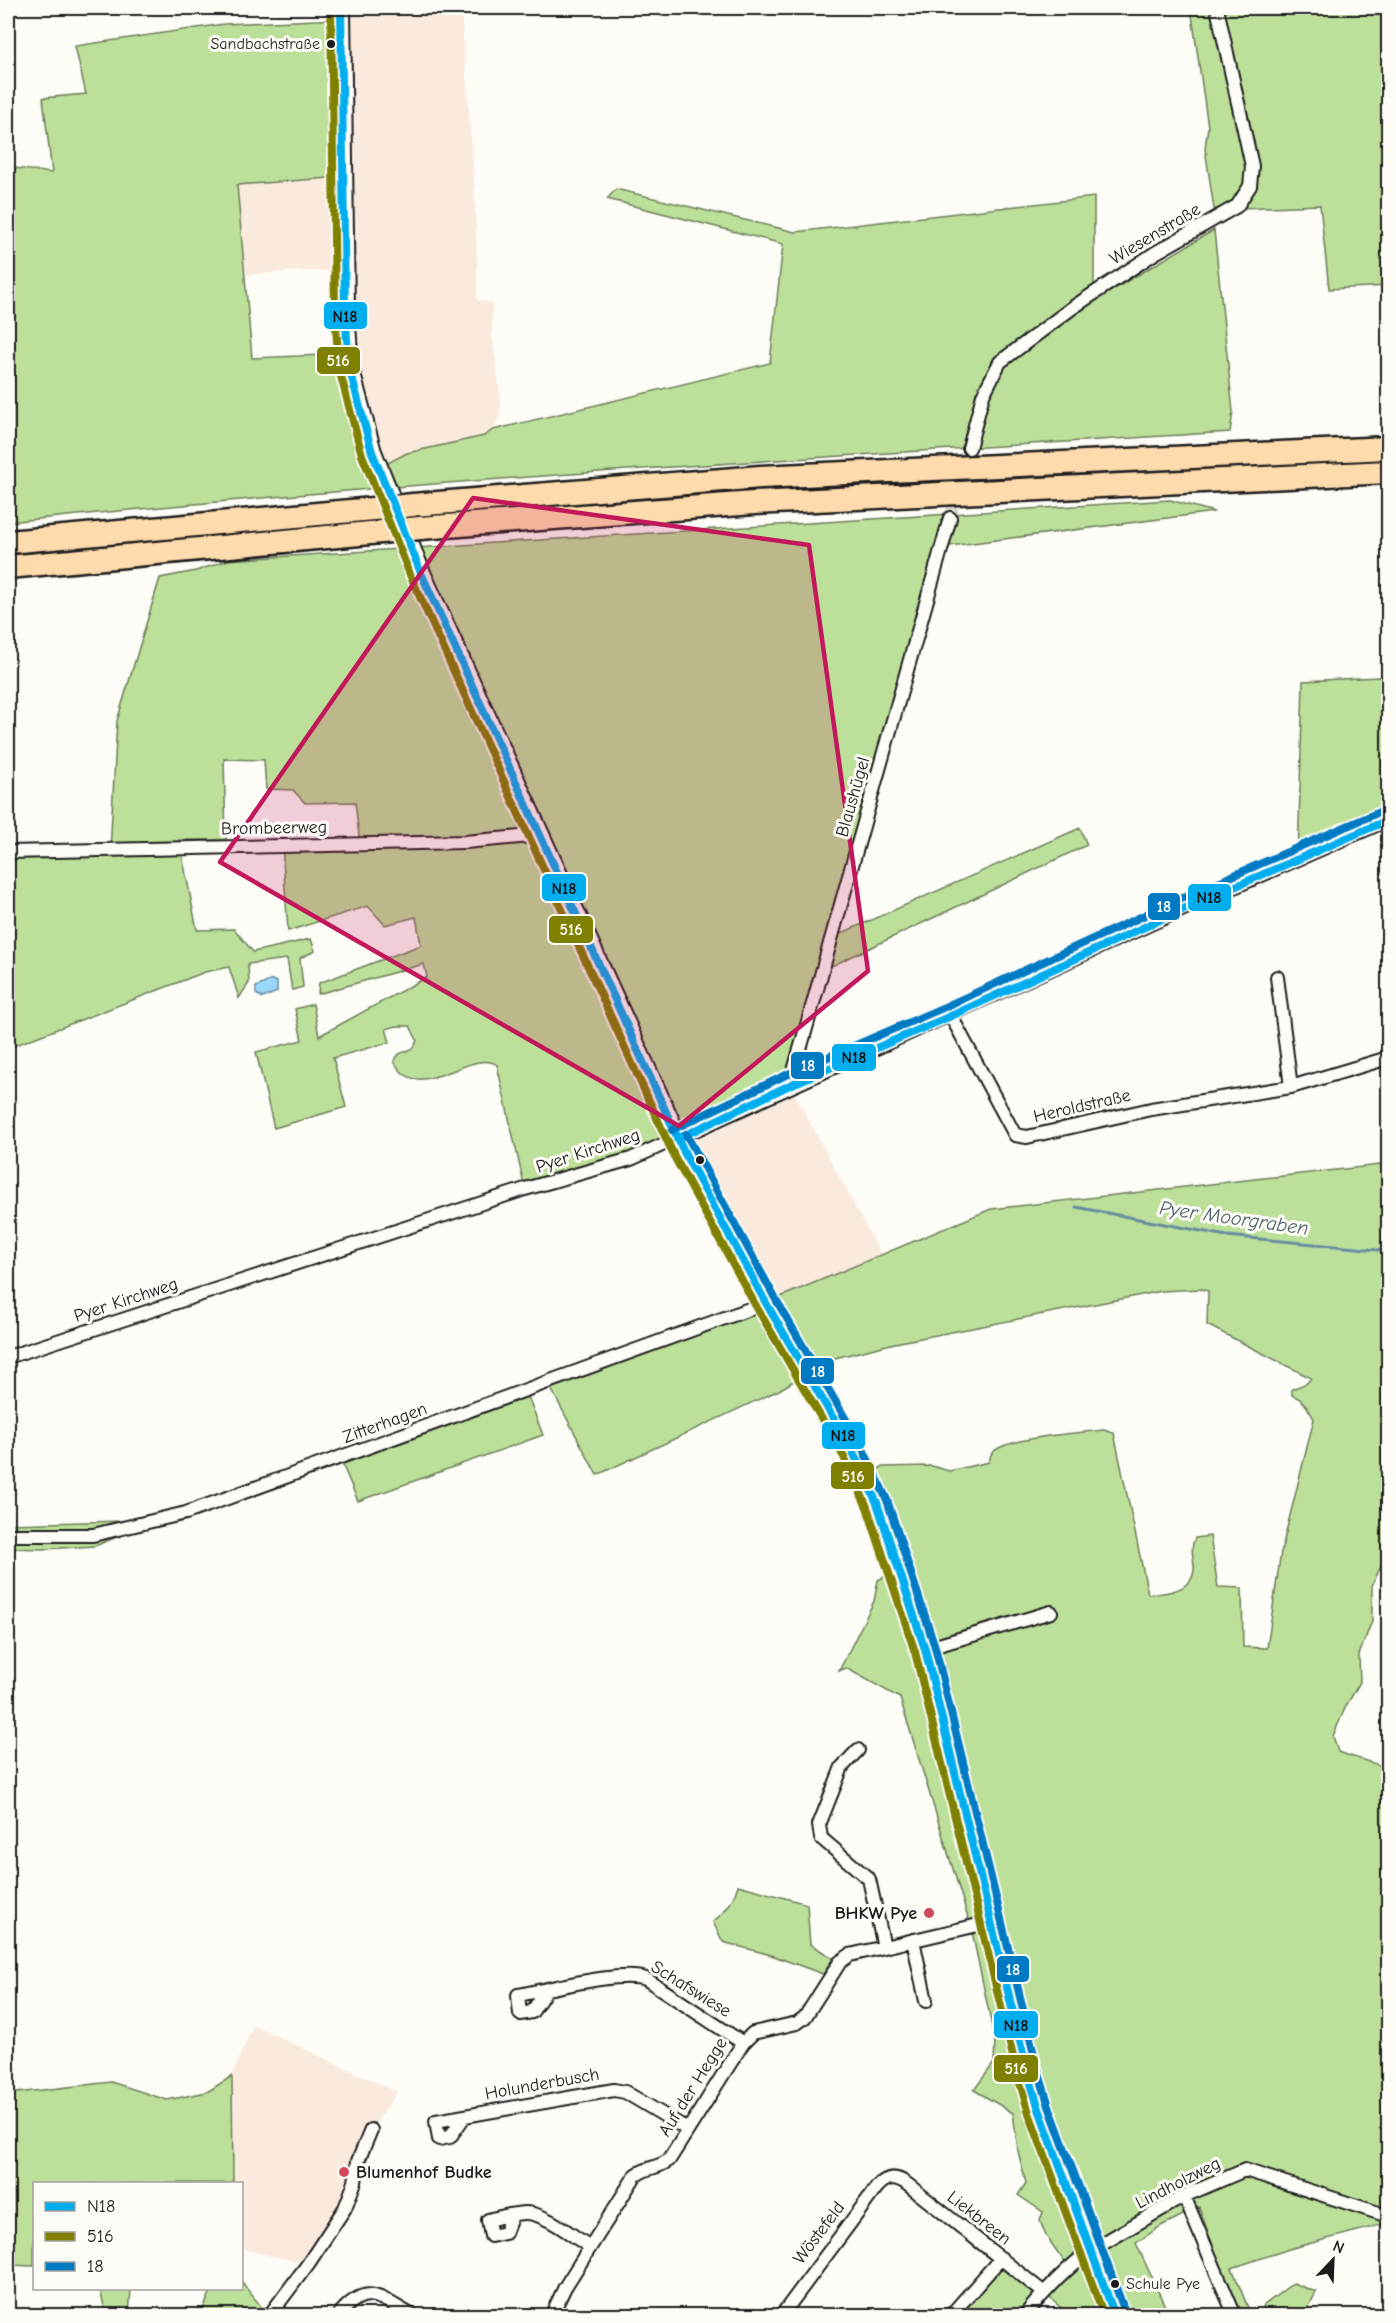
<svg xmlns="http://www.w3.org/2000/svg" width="1396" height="2323" font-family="'Comic Neue',sans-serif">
<rect width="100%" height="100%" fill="#fdfcf7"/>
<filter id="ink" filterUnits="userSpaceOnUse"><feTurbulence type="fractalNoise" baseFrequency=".0167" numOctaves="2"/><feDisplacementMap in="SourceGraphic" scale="12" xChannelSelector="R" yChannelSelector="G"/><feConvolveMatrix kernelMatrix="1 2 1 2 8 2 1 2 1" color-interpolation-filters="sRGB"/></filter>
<g filter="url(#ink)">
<path fill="#f9eadd" d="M341 8H461L474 179 477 257V301L492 302V333L501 402 499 418 493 430 484 436 386 464 349 367 345 271H297L246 275 237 185 343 177Z
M790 1085 881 1255 766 1303 677 1139Z
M253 2025 397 2092 371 2130 355 2182 308 2264 246 2250 242 2243V2184L233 2183 232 2076Z"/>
<path fill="#bcdf99" stroke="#6c7e5a" stroke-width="1.5" d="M1191 8H1388V286L1329 289 1320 205 1214 209 1205 148 1208 127Z
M341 19 343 177 237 185 252 358 348 354 349 367 386 464 407 453 484 436 493 430 770 363 783 244 607 199 616 189 795 232 1094 197V286L1099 298 1214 230 1233 412 1230 432C822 457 414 480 8 522V167L52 173 43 98 86 94 75 46 224 24Z
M1170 500 1214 512 942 547 833 937 1080 828 1087 845 823 970 790 1085 669 1143 525 1189 497 1065C471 1047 417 1108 394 1061L399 1054 414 1048 417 1040 410 1026H397L386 1029 390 1042 333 1058 346 1107 274 1128 256 1052 302 1040 295 1009 313 1004 319 1036 427 977 424 964 318 994 319 983 421 945 416 917 385 925 368 906 288 931 282 845 360 844 355 802 305 803 293 790 266 789 264 760 224 759 226 840H179L197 930 234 929 253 952 311 939 315 951 300 958 303 987 292 990 287 959 248 964 249 983 239 998 229 967 205 972 8 1048V854L110 851 117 721 160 578 196 571 228 560Z
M1378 677 1388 681V820L1298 860 1303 681Z
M1388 1164V1550L1372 1586V1621L1359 1655 1360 1682 1346 1706 1333 1736 1338 1752 1388 1768V2223L1289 2249 1232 2268 1251 2315H1241L1222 2271 1199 2207 1161 2226 1136 2243 1169 2315H1069L1043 2292 1024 2315H950L1001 2258 1043 2292 1069 2268 1046 2236 1040 2221 1043 2212 1018 2195 1026 2183 1018 2151 1013 2113 974 2090 994 2063 995 2041 971 1927 900 1698 846 1668 839 1671 874 1601 878 1580 899 1569 864 1475 882 1467 932 1466 949 1471 989 1462C990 1459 990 1455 992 1453 1005 1437 1081 1433 1104 1430L1114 1433 1148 1594C1167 1594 1196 1590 1194 1565 1193 1554 1190 1548 1195 1538L1210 1536 1218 1587 1242 1588 1243 1647 1267 1648 1281 1552 1314 1419C1308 1408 1304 1399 1292 1395V1389L1307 1383 1311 1378 1207 1325 1208 1291 1201 1289 1162 1291 895 1343 831 1359 779 1390 597 1475 548 1383 526 1391 543 1435 358 1501 340 1459 766 1303 991 1209Z
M123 1521 129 1532 95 1546 45 1549 8 1548V1524Z
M738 1885 807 1904 810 1944 833 1958 823 1974 771 1955 723 1942 713 1922C726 1911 733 1902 738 1885Z
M232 2076 233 2183 34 2184V2266L8 2265V2094L111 2082 167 2100 207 2092Z
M242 2283 269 2316H200L212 2289 242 2288Z
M1293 2283 1316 2292 1305 2315H1266L1263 2306Z
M100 2289H131L129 2315H106Z"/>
<path fill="#9ad7fb" stroke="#688ca2" stroke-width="1.5" d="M272 980 277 982V992L263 998 256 994V987Z"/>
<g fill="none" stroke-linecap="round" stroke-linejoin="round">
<path stroke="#688ca2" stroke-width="3" d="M1076 1207 1227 1236 1388 1251"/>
<path stroke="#dbdad6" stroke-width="12" stroke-dasharray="12 6" stroke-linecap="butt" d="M950 518 964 463"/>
<g stroke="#1c1c1c" stroke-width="16">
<path id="street" d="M969 448 983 395 1000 362 1072 308 1155 253 1237 206 1250 186 1252 166 1217 8
M8 852 465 842 541 835
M1277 977 1291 1087
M951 1016 1015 1135 1027 1137 1151 1109 1291 1087 1388 1058
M790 1085 950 518
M8 1357 525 1189 631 1159 1188 907 1388 820
M8 1535H93L186 1513 766 1303
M925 1649 1051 1612
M858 1750 842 1767 819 1825 821 1838 869 1879 884 1947
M913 1940 926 2001
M546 1990 532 2012 520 2014 518 1995C547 1990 620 1970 646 1979L743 2043
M464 2117 450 2137 439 2139 436 2121 614 2090 625 2092 687 2129
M1184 2196 1235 2316
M512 2215 505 2233 491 2236 488 2220C500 2217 514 2213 526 2213 545 2213 574 2237 590 2247
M269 2316 308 2264 345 2208 355 2182 358 2161 371 2130
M338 2316C367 2280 379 2298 413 2316
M551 2316 565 2287 635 2176C647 2166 655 2170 669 2160L743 2043 753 2033 797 2023 805 2017 840 1962 850 1955 991 1922
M781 2316 877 2187C887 2176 896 2176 907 2184L1043 2292
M950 2316 1001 2258
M1024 2316C1044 2292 1065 2269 1090 2251L1184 2196 1245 2170 1388 2216"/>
</g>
<g stroke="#1c1c1c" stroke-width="22">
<path id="secondary" d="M341 8 345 311 349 367 372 452 421 573 685 1154 766 1303 853 1452 877 1503 925 1649 1027 2070 1039 2109 1115 2316"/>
</g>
<g stroke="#1c1c1c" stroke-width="27">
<path id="highway" d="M413 505 760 477 1388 448
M420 528 754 503 1388 472
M8 542 373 509
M8 567 381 532"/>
</g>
<use href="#street" stroke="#fdfcf7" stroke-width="12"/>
<use href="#secondary" stroke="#fdfcf7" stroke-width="18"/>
<use href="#highway" stroke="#fedbac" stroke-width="22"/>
<g stroke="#1c1c1c" stroke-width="27" stroke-linecap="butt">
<path id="highway-bridge" d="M373 509 413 505
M381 532 420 528"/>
</g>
<use href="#highway-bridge" stroke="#fedbac" stroke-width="22"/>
<g stroke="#fdfcf7" stroke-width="12">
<path id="bus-1" d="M341 8 345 311 349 367 372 452 421 573 685 1154 766 1303 853 1452 877 1503 925 1649 1027 2070 1039 2109 1115 2316
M677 1139 790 1085 951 1016 1188 907 1388 820"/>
</g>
<g stroke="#fdfcf7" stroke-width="12">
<path id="bus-2" d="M331 8 335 312 339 369 362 455 411 577 675 1158 757 1308 844 1457 867 1507 915 1652 1017 2073 1029 2113 1104 2316"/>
</g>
<g stroke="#fdfcf7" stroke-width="12">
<path id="bus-3" d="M672 1130 786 1075 947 1006 1184 897 1384 810
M686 1134 775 1298 862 1447 887 1500 935 1647 1037 2067 1049 2106 1125 2312"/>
</g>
<use href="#bus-1" stroke="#00adef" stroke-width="8"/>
<use href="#bus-2" stroke="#808000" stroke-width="8"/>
<use href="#bus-3" stroke="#007ac3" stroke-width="8"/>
</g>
</g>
<path fill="#c2185b" fill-opacity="0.2" stroke="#c2185b" stroke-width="4.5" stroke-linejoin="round" d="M473 498 809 545 868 971 679 1126 220 862Z"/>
<g fill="#1c1c1c" stroke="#fdfcf7" stroke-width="2">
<circle cx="331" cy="44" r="5"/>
<circle cx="700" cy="1160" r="5"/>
<circle cx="1115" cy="2284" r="5"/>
</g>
<g fill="#d1495b" stroke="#fdfcf7" stroke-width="2">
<circle cx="929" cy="1913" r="6"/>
<circle cx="344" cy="2172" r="6"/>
</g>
<g text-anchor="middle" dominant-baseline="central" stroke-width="6" stroke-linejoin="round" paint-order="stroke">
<g font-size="16" fill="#1c1c1c" stroke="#fdfcf7" text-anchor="end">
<text x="320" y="44">Sandbachstraße</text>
<text x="1126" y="2284" text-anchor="start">Schule Pye</text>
</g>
<g font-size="18" fill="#1c1c1c" stroke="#fdfcf7">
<text transform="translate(1155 234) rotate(-31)">Wiesenstraße</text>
<text transform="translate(853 797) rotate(-74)">Blaushügel</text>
<text transform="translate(274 828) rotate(-1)">Brombeerweg</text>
<text transform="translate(1082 1106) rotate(-13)">Heroldstraße</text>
<text transform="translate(588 1151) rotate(-18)">Pyer Kirchweg</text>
<text transform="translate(126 1300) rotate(-18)">Pyer Kirchweg</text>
<text transform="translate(385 1423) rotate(-20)">Zitterhagen</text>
<text transform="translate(691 1989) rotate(32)">Schafswiese</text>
<text transform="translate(542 2084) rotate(-10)">Holunderbusch</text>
<text transform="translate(693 2087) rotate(-58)">Auf der Hegge</text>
<text transform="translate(1178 2183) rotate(-27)">Lindholzweg</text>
<text transform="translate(979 2218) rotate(38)">Liekbreen</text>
<text transform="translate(819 2233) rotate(-53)">Wöstefeld</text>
</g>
<g font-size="18" font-weight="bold" fill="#1c1c1c" stroke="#fdfcf7" text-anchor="end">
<text x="917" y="1913">BHKW Pye</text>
<text x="356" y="2172" text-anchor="start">Blumenhof Budke</text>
</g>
<g font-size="20" font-style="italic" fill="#485d6a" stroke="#fdfcf7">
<text transform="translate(1234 1218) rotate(8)">Pyer Moorgraben</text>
</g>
</g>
<g stroke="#fdfcf7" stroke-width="2">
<rect x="323" y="301" width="45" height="29" rx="6" fill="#00adef"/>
<rect x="316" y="346" width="45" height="29" rx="6" fill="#808000"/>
<rect x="541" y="873" width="46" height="29" rx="6" fill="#00adef"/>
<rect x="1187" y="883" width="45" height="29" rx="6" fill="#00adef"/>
<rect x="1147" y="892" width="34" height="29" rx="6" fill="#007ac3"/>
<rect x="548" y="915" width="46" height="29" rx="6" fill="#808000"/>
<rect x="831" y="1043" width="46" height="29" rx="6" fill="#00adef"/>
<rect x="790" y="1051" width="35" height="29" rx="6" fill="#007ac3"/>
<rect x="800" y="1357" width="35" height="28" rx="6" fill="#007ac3"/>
<rect x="821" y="1421" width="45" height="29" rx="6" fill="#00adef"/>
<rect x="830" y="1461" width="45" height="29" rx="6" fill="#808000"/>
<rect x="996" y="1955" width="34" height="28" rx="6" fill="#007ac3"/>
<rect x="993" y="2010" width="46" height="29" rx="6" fill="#00adef"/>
<rect x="993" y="2054" width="46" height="29" rx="6" fill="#808000"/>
</g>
<g font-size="16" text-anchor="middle" font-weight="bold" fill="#fff">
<text x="338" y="366">516</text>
<text x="1164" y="912">18</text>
<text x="571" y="935">516</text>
<text x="808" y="1071">18</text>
<text x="818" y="1377">18</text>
<text x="853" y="1482">516</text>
<text x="1013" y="1975">18</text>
<text x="1016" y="2074">516</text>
</g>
<g font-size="16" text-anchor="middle" font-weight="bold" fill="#111">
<text x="345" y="322">N18</text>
<text x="564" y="894">N18</text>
<text x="1209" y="903">N18</text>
<text x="854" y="1063">N18</text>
<text x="843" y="1441">N18</text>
<text x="1016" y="2031">N18</text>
</g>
<rect width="1396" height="2323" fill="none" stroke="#fdfcf7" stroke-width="30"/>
<rect x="15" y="15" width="1366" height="2293" fill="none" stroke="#1c1c1c" stroke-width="2" filter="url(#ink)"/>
<rect x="33" y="2182" width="210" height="108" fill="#fdfcf7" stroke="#a3a29f" stroke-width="1.5"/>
<rect x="45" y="2202" width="30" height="9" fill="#00adef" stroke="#a3a29f" stroke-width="1.5"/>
<text x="87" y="2212" font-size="18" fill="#1c1c1c">N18</text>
<rect x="45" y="2232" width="30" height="9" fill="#808000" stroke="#a3a29f" stroke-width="1.5"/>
<text x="87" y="2242" font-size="18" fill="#1c1c1c">516</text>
<rect x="45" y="2262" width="30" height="9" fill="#007ac3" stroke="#a3a29f" stroke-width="1.5"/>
<text x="87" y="2272" font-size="18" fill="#1c1c1c">18</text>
<g transform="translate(1333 2260) rotate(23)" stroke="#fdfcf7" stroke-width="4.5" paint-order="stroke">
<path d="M0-4.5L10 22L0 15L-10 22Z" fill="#1c1c1c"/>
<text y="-9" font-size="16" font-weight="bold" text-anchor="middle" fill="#1c1c1c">N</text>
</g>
</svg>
